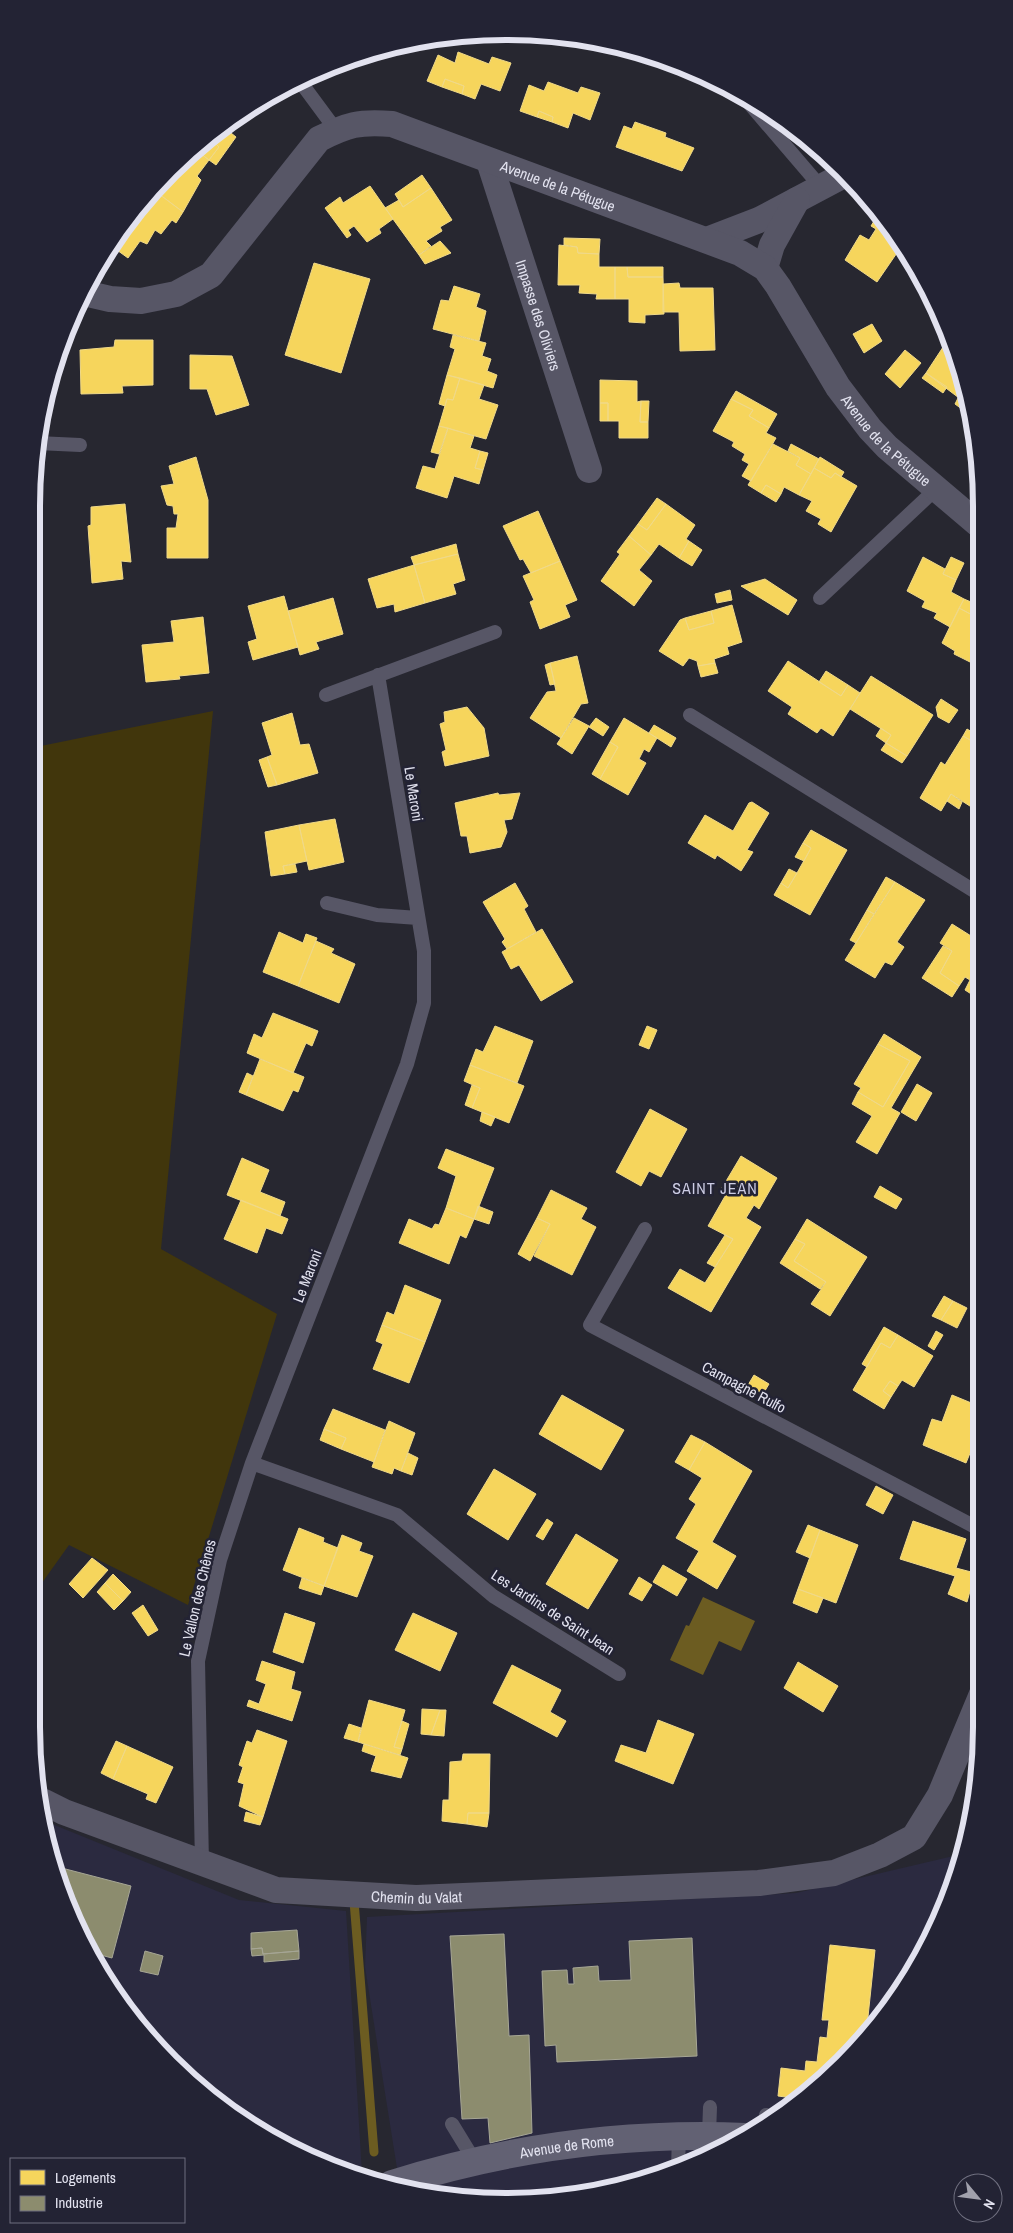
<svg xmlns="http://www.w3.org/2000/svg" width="1013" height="2233" font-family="'Archivo Narrow',sans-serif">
<rect width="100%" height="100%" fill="#272730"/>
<path fill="#2b2a40" d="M47 1822 239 1900 346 1911 362 2173 269 2138 149 2040 95 1964 57 1880Z
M962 1854 946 1908 864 2040 744 2138 659 2177 569 2198 414 2193 400 2187 365 1967 367 1917 796 1893Z"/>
<path fill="#41360c" d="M213 711 161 1249 277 1314 188 1605 69 1545 34 1594 31 1592V748Z"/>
<path fill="#6c5c21" d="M703 1597 755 1621 741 1651 719 1641 703 1675 670 1660 686 1625 689 1626Z"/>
<path fill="#f6d55c" stroke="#f0d988" d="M620 47 653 57 649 64Z
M458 52 489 64 492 57 511 63 500 91 481 84 475 99 462 94 464 86 445 79 442 87 427 81 438 55 455 63Z
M445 79 464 86 462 94 442 87Z
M548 82 578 93 581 87 600 93 590 120 573 113 568 128 552 122 553 117 539 111 537 117 520 111 529 85 544 91Z
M539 111 553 117 552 122 537 117Z
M635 122 666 133 665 137 694 148 682 171 616 147 624 126 632 129Z
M223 127 226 129 216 144 219 147 209 160 196 150Z
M226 129 236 137 216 165 209 160 219 147 216 144Z
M196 150 209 160 197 176 201 180 183 212 159 194 169 178 166 176 170 171Z
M422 175 431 188 403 207 395 194Z
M166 176 169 178 159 194 154 190Z
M370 186 393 219 379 229 381 233 367 242 354 226 348 230 351 235 347 238 325 208 340 197 343 203Z
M431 188 452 220 440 227 442 231 426 241 431 246 419 255 385 208 399 200 403 207Z
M154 190 159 194 152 205 146 200Z
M159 194 183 212 176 223 172 220 161 234 155 230 147 244 140 241 128 258 110 245 146 200 152 205Z
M879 213 901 247 877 282 845 260 860 235 869 240 876 229 871 226Z
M564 238 600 239 599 254 578 253 577 247 564 245Z
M440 241 451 253 425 264 419 255Z
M559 245 577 247 578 253 599 254V267H615V299H596L597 294 579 293 580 285H558Z
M314 263 370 279 341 373 285 355Z
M615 267H627L628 277H663L664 314 645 315V323L629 322V299H615Z
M627 267H663V277H628Z
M679 283 680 288H713L715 350 680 351 679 312H663V284Z
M454 286 480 294 476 307 486 311 479 341 433 329 441 300 449 301Z
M872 324 882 341 864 353 853 334Z
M453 335 486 343 482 356 491 359 487 371 497 375 493 388 447 375 455 349 450 347Z
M949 338 967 404 926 373Z
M115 340H153V385L122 386 123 393 81 394 80 350 114 347Z
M905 350 921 363 900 388 885 374Z
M190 355 232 356 249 405 216 415 207 389H190Z
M926 373 947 387 943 393 922 378Z
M447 375 460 378 453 400 447 399 445 406 439 404Z
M460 378 484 385 479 399 498 405 486 439 439 426 447 399 453 400Z
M600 380 637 381V402L641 401 640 422H648V438H619V421H608V403H600Z
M736 391 777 414 769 428 749 416 753 410 731 399Z
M958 398 967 404 970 415 955 404Z
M731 399 753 410 749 416 769 428 766 433 776 438 751 481 742 476 749 464 742 460 745 454 732 446 734 442 713 431Z
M641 401H649L648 422H640Z
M600 403H608V421H600Z
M439 426 448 428 439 454 431 452Z
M448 428 474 436 470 448 480 451 475 468 483 470 479 484 454 476 447 498 416 488 423 466 435 469Z
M773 444 800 458 796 465 811 474 799 495 784 487 781 494 766 485 761 493 748 485Z
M791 444 819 459 811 474 796 465 800 458 788 451Z
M480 451 488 453 483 470 475 468Z
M196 457 208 500V558H167V528H176L178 514H174L173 506 167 505 161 486 174 484 169 466Z
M820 457 844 472 841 477 835 473 831 478 814 468Z
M814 468 831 478 835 473 857 486 831 532 818 524 821 519 806 511 812 501 799 495Z
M766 485 781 494 776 502 761 493Z
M657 498 666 504 647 530 638 524Z
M125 504 131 562 121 561 123 579 92 583 88 526 91 525V507Z
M666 504 695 525 686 539 689 541 679 558 659 544 651 555 629 536 638 524 647 530Z
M538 511 560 561 531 573 523 559 520 560 503 526Z
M629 536 651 555 639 570 652 581 634 606 601 581 620 554 617 552Z
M689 541 702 550 692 566 679 558Z
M456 544 458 554 414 565 411 557Z
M458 554 465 580 453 584 456 594 425 603 414 565Z
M923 557 945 569 943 574 956 580 951 592 964 599 950 627 934 618 937 613 922 607 925 601 907 591Z
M951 557 964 563 956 580 943 574Z
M560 561 577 600 565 605 570 617 540 629 530 602 534 600 523 576Z
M414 565 425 603 395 612 394 604 377 608 368 579Z
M765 579 797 600 788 615 741 586Z
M730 590 732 600 717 603 715 594Z
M284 596 298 647 253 660 248 642 257 639 248 606Z
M333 598 343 634 316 642 319 649 300 655 288 611Z
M964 599 978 605V618L959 608Z
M732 605 742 642 727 647 729 654 714 659 715 663 698 666 697 661 689 658 683 666 659 651 680 620 685 618 689 630 714 623 711 611Z
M959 608 978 618V645L970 662 954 654 955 651 942 643Z
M711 611 714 623 689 630 685 618Z
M203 617 209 673 179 676 180 679 146 682 142 645 174 642 171 621Z
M577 656 588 703 581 704 561 738 530 718 547 692 556 691 550 663Z
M788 661 841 696 848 685 860 693 833 736 821 728 817 733 788 714 792 707 768 691Z
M550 663 555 684 550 685 545 665Z
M715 663 718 673 701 677 698 666Z
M826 671 848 685 841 696 819 682Z
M871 676 933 715 907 756 886 743 891 735 850 709Z
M941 699 958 710 949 723 938 717 936 707Z
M467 707 484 728 489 756 445 766 442 752 446 750 440 724 445 722 444 712Z
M292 713 300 745 309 744 318 773 277 785 267 757 272 755 262 723Z
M574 718 589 726 572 754 557 744Z
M596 718 609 727 603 736 589 727Z
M624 718 657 738 649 752 644 749 639 759 646 763 628 795 600 779 618 747 610 742Z
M654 725 676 738 671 747 649 733Z
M881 728 891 735 886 743 876 736Z
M967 729 979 736V745L963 736Z
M963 736 979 745V805L976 803 973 808 951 794 941 811 920 798 941 762 945 765Z
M610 742 618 747 600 779 592 774Z
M886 743 907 756 902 763 881 750Z
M267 757 277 785 268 787 259 760Z
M498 793 499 795 520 793 512 819 504 820 507 832 501 847 470 853 467 836H461L455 803Z
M951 794 962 802 959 809 947 801Z
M752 802 769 813 747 850 753 852 741 871 717 855 715 859 688 843 705 815 733 831 749 803Z
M335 819 344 862 309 870 299 825Z
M299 825 307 861 283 866 285 874 271 876 265 832Z
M811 830 847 850 810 915 774 895 781 883 788 888 797 873 811 848 803 843Z
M803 843 811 848 804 861 795 857Z
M295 864 297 872 285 874 283 866Z
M789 869 797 873 788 888 781 883Z
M886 877 895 882 874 914 867 910Z
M895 882 925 900 897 942 904 947 892 965 885 962 875 978 845 960Z
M515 883 528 906 524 909 536 932 507 949 502 942 505 939 483 902Z
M867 910 874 914 856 943 850 940Z
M952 924 979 941V999L965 990 970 980 965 977 959 986 940 973 952 951 940 943Z
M542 929 573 982 541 1001 519 965 511 969 502 952Z
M279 932 303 943 306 934 317 938 298 986 263 972Z
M316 941 334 949 331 953 355 964 339 1003 298 986Z
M943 946 952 951 940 973 959 986 952 997 922 978Z
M273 1013 318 1031 312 1046 306 1043 293 1073 247 1053 254 1034 262 1038Z
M495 1026 533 1041 517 1083 470 1065 476 1049 483 1052Z
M647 1026 657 1030 649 1049 639 1045Z
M884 1034 921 1057 891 1108 900 1113 877 1154 856 1142 872 1116 852 1104 858 1092 883 1107 910 1061 878 1044Z
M878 1044 910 1061 883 1107 858 1092 861 1088 854 1084Z
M260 1059 304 1077 298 1092 293 1090 283 1111 246 1095Z
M470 1065 524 1086 509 1123 472 1108 480 1088 464 1081Z
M247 1073 253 1076 246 1095 239 1092Z
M917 1084 932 1093 916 1121 901 1112Z
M472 1085 480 1088 472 1108 465 1105Z
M650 1109 687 1129 661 1177 649 1171 641 1186 616 1172Z
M482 1112 495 1117 491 1126 480 1121Z
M446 1149 494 1168 474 1219 446 1208 456 1176 438 1168Z
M741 1156 777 1178 759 1209 754 1205 746 1218 761 1227 711 1312 668 1288 680 1269 705 1283 733 1239 708 1226 728 1191 722 1188Z
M242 1158 269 1170 260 1192 285 1202 280 1216 227 1195Z
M880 1186 902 1199 896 1209 874 1197Z
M551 1190 587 1208 581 1219 596 1227 572 1275 534 1256 550 1224 537 1218Z
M241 1200 288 1219 282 1234 266 1228 257 1253 224 1239Z
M478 1206 493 1212 489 1224 474 1219Z
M446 1208 474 1219 466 1238 460 1235 449 1264 399 1243 409 1219 432 1229 435 1224 439 1225Z
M537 1218 550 1224 530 1261 518 1254Z
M807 1219 867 1257 830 1316 811 1304 826 1282 794 1261 805 1244 795 1239Z
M725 1235 733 1239 715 1267 707 1263Z
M795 1239 805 1244 794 1261 826 1282 820 1289 780 1263Z
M405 1285 441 1300 425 1342 382 1325 387 1312 394 1315Z
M944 1296 953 1301 941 1320 932 1316Z
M953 1301 967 1308 957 1328 941 1320Z
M382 1325 425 1342 409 1383 373 1369 383 1344 376 1341Z
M884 1327 898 1335 890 1348 881 1343 867 1367 862 1364Z
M936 1331 943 1335 934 1350 928 1346Z
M898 1335 933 1356 914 1387 902 1380 898 1386 890 1381 883 1391 891 1397 884 1409 853 1390 881 1343 890 1348Z
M754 1375 769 1384 763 1394 748 1385Z
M890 1381 898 1386 891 1397 883 1391Z
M562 1395 624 1430 601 1470 539 1434Z
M952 1395 981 1407V1426L966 1463 923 1445 932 1419 942 1422Z
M333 1409 385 1430 374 1462 341 1449 346 1438 324 1429Z
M389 1421 415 1433 401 1471 394 1468 392 1474 372 1467Z
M324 1429 346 1438 341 1449 320 1440Z
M691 1435 705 1442 689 1470 675 1462Z
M705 1442 752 1471 712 1542 736 1556 717 1589 687 1571 699 1551 676 1538 696 1504 689 1499 702 1478 689 1470Z
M408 1453 418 1458 412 1475 401 1471Z
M494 1469 536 1494 508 1540 467 1514Z
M876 1486 893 1495 883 1514 866 1505Z
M547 1519 553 1523 543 1540 536 1536Z
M913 1521 966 1539 956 1568 975 1573 967 1602 948 1594 955 1576 900 1559Z
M808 1525 820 1530 810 1558 796 1552Z
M299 1528 324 1538 323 1542 338 1548 324 1586 283 1570Z
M820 1530 858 1545 836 1603 798 1589Z
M576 1534 618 1560 588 1609 546 1584Z
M342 1535 362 1543 359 1551 373 1556 357 1597 324 1586Z
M92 1558 108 1570 83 1598 69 1584Z
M663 1565 687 1579 677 1596 653 1582Z
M113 1574 131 1592 123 1601 105 1583Z
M639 1577 652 1585 642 1601 629 1594Z
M302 1578 324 1586 321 1595 299 1588Z
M105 1583 123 1601 114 1610 97 1592Z
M798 1589 823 1598 817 1613 793 1603Z
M143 1605 158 1630 148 1636 132 1613Z
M285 1613 315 1623 303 1663 273 1652Z
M413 1613 457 1633 440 1671 395 1650Z
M262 1661 295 1672 291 1689 301 1692 292 1721 247 1706 249 1700 259 1704 266 1684 256 1680Z
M798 1662 838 1686 823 1712 784 1688Z
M512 1665 561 1690 550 1712 566 1721 557 1737 493 1703Z
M369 1700 405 1710 394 1747 402 1749 400 1755 358 1742Z
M422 1709 440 1710 431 1735 421 1734Z
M440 1710H446L444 1736 431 1735Z
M658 1720 694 1734 673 1784 615 1761 621 1745 646 1753Z
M402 1721 409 1724 402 1749 394 1747Z
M349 1724 361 1728 358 1742 344 1738Z
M257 1730 287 1741 263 1817 239 1806 244 1784 238 1782 243 1767 239 1765 247 1741 252 1743Z
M116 1741 127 1746 113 1779 101 1773Z
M364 1744 408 1758 401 1778 371 1771 376 1756 362 1751Z
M127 1746 173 1767 156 1803 146 1799 148 1794 113 1779Z
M463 1754H490L489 1813H468L467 1824 442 1821 443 1800H449L450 1762 462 1761Z
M246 1812 263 1817 260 1825 244 1821Z
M468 1813H489L487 1827 467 1824Z
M830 1945 875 1950 866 2036 793 2098 778 2096 781 2068 805 2071 806 2061 817 2062 820 2037 827 2038 829 2020H822Z"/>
<path fill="#8c8c6e" stroke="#a6a695" d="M54 1866 131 1886 112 1958 89 1952 57 1880Z
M297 1930 299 1951 263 1954 262 1948 251 1949V1933Z
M504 1934 509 2036 529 2035 532 2133 490 2143 488 2118 462 2119 450 1936Z
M692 1938 697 2056 557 2062 556 2045 545 2046 542 1971 567 1970 568 1984H574L573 1968 598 1966 599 1981 631 1980 629 1941Z
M262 1948 263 1954 299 1951V1959L264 1962V1955L252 1956 251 1949Z
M145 1951 163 1956 158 1975 140 1971Z"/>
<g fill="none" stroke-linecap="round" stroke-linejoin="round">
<path stroke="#6c5c21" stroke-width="9" d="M354 1901 374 2152"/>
<path stroke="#575666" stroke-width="14" d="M302 80V84L336 130
M748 102 820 186
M37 443 80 445
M820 598 936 489
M31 635H33
M326 695 495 632
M690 715 979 894
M327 903 377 915 418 918
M645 1229 590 1325 981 1530
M252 1463 397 1515 493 1596 619 1674
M202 1864 198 1661 220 1560 252 1463 407 1064 424 1003V951L378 675
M765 2121 766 2115
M452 2124 474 2160
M709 2135 710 2107
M678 2168 679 2136"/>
<g stroke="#575666" stroke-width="26">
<path id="s1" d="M489 161 589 470"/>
<path d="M707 240 759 220 842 176"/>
<path d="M765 268 772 245 797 200"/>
<path id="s2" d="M84 293 110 299 141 301 176 294 211 275 319 139C347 125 359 121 392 124L740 253 765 268 778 286 838 387 870 429 887 447 978 524"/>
<path id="s3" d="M44 1802 64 1812 276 1890 416 1898 759 1883 834 1873 880 1855 914 1837 940 1795 982 1694"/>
</g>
<path stroke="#626173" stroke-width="28" id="s4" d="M392 2184C506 2148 626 2132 746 2137"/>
</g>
<g text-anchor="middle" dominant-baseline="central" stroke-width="5" stroke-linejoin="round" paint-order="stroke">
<g font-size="15" fill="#e2e2ef" stroke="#232334">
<text stroke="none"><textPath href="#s2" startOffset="560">Avenue de la Pétugue</textPath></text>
<text stroke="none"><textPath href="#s1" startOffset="162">Impasse des Oliviers</textPath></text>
<text stroke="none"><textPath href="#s2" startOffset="995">Avenue de la Pétugue</textPath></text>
<text transform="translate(414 794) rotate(81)">Le Maroni</text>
<text transform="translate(307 1276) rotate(-69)">Le Maroni</text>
<text transform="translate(744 1387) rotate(28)">Campagne Rulfo</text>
<text transform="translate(197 1598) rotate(-77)">Le Vallon des Chênes</text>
<text transform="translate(553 1612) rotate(33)">Les Jardins de Saint Jean</text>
<text stroke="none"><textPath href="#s3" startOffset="389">Chemin du Valat</textPath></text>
<text stroke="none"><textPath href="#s4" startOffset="179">Avenue de Rome</textPath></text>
</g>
<g font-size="16" letter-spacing="1" fill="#cccce4" stroke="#232334">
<text x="715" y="1188">SAINT JEAN</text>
</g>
</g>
<path d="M0 0H1013V2233H0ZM506 40H507A466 466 0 0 1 973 506V1727A466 466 0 0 1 507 2193H506A466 466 0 0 1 40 1727V506A466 466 0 0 1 506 40Z" fill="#232334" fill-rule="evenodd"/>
<path fill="none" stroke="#e2e2ef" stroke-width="6" d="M506 40H507A466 466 0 0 1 973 506V1727A466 466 0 0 1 507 2193H506A466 466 0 0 1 40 1727V506A466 466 0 0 1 506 40Z"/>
<rect x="10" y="2158" width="175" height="65" fill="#232334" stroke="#6f6f7f"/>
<rect x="20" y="2170" width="25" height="15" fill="#f6d55c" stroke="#6f6f7f"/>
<text x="55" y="2183" font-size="15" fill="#e2e2ef">Logements</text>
<rect x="20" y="2196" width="25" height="15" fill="#8c8c6e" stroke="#6f6f7f"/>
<text x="55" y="2208" font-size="15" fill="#e2e2ef">Industrie</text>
<g transform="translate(978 2198) rotate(119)"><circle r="24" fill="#232334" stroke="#6f6f7f"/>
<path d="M0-4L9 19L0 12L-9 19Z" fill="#a1a1ac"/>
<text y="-8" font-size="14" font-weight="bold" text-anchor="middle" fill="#e2e2ef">N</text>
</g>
</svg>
